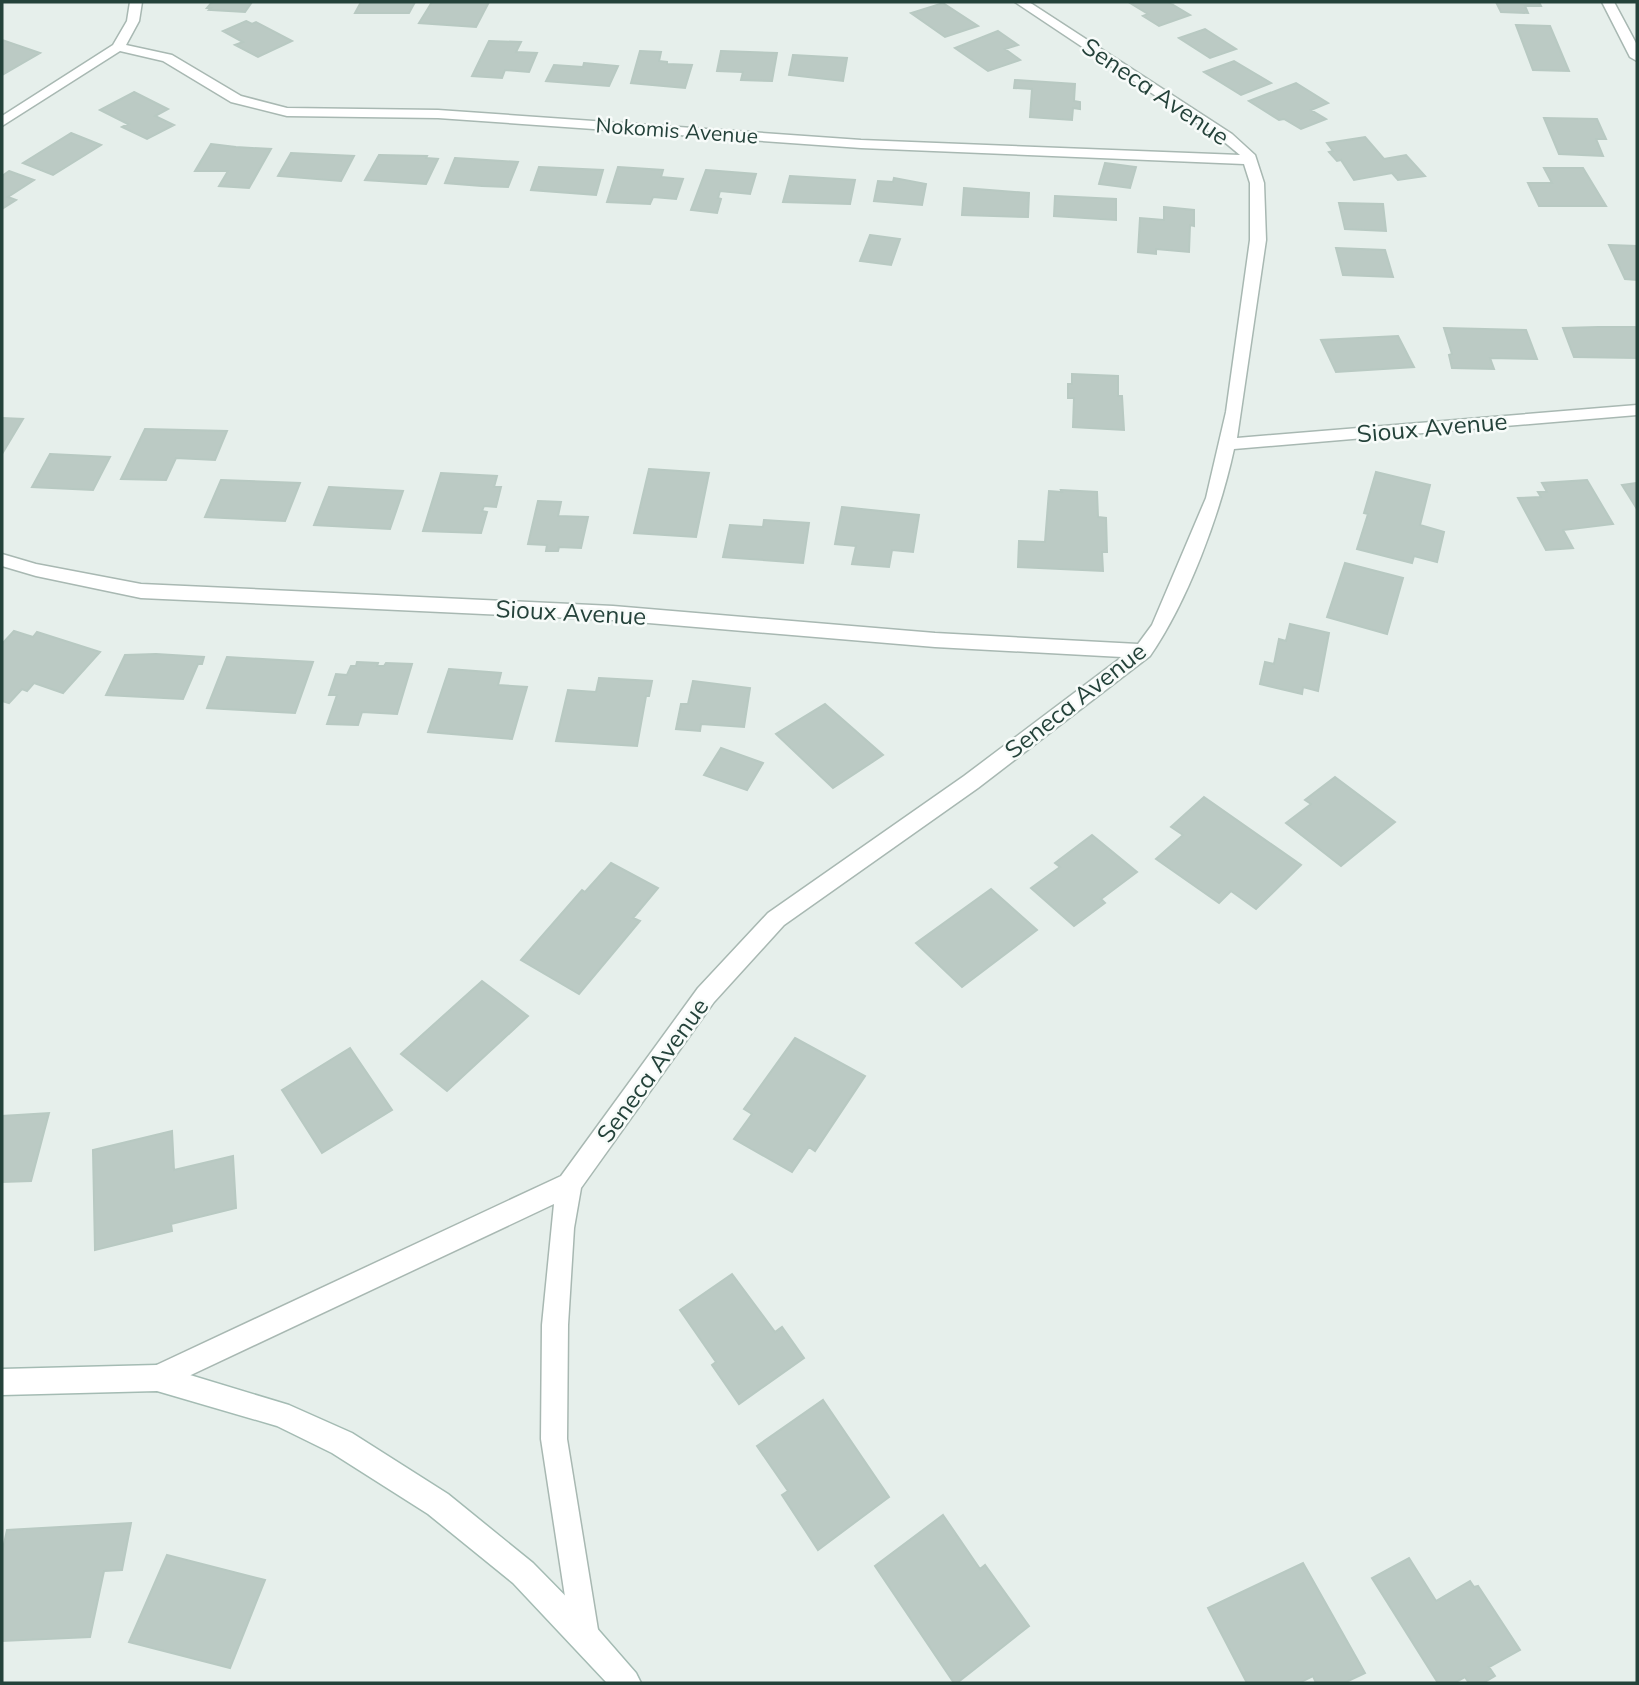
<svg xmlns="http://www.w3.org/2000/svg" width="1639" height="1685" font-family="Mulish,sans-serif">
<rect width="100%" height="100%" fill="#e6efeb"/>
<path fill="#bbcac4" stroke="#b8c9c2" stroke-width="2" d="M212 2H252L245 12 209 10 211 8H207Z
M361 2H415L409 13H355Z
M432 2H489L476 27 419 23Z
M1135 2H1175L1170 3 1190 15 1159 26 1143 16 1148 14 1130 3Z
M1496 2H1539L1541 6H1525L1528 13 1501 12Z
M943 3 978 26 945 37 911 13Z
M246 21 252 24 256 22 292 41 258 57 235 45 243 42 223 31Z
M1516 25 1550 26 1569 71 1533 70Z
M1205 29 1236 49 1210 58 1179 38Z
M998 31 1018 45 1005 49 1020 60 988 71 955 48Z
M2 40 40 53 2 75Z
M489 41 521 42 516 52 537 53 529 72 505 70 502 78 472 76Z
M640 51 661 52 659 61 667 62V64L692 65 685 88 631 83Z
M721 51 777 53 772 81 741 80 743 72 717 71Z
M793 55 847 58 843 81 789 75Z
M1234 61 1271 83 1241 95 1204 72Z
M584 63 618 66 609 86 546 81 554 65 583 67Z
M1015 80 1075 84 1074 101 1080 102V109L1073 108 1072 120 1030 117 1032 89 1014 88Z
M1296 83 1328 103 1311 110 1326 119 1301 129 1284 119 1279 120 1249 101Z
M134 92 168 109 155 116 174 125 147 139 122 127 128 124 100 110Z
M1544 118 1597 119 1606 139H1596L1603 156 1559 154Z
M71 133 101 145 53 175 23 163Z
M1365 137 1384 159 1406 155 1425 176 1398 180 1392 173 1354 180 1341 160 1337 161 1329 152 1333 151 1327 143Z
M211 144 236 147 271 149 249 188 219 186 228 171H195Z
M291 153 354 156 341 181 278 176Z
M379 155 427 156 426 158 438 159 426 184 365 180Z
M455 158 518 162 508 187 482 186 445 183Z
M1105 163 1136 167 1130 188 1099 184Z
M539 167 603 170 596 195 531 190Z
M618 167 663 170 661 177 683 179 676 199 653 197 650 204 607 202Z
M1544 168H1583L1606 206H1539L1528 183H1552Z
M706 170 756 174 750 194 720 191 718 198 721 199 717 213 691 210Z
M9 171 34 180 8 197 16 200 2 209V176Z
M790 176 855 180 850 204 783 202Z
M894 178 926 184 922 205 874 201 878 181 893 182Z
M964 188 1029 193 1028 217 962 215Z
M1055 196 1116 199V220L1054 216Z
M1339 203 1383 204 1386 231 1345 229Z
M1164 207 1194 210V226L1190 225 1189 252 1156 249V254L1138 252 1140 218 1164 220Z
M870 235 900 239 891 265 860 261Z
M1609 245 1637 246V280L1625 279Z
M1336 248 1385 250 1393 277 1343 275Z
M1598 327H1635L1637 333V358L1574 357 1563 328Z
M1444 328 1526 330 1537 359 1490 358 1494 369 1452 368 1449 355 1452 354Z
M1398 336 1414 367 1336 372 1321 340Z
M1072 374 1118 376V396H1122L1124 430 1073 427 1074 398H1068V384H1072Z
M2 418 23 419 2 454Z
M145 429 227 431 215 460 176 458 166 480 121 479Z
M50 454 110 457 93 490 32 487Z
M649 469 709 473 696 537 634 533Z
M1376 472 1430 485 1420 525 1444 532 1437 562 1414 556 1412 563 1357 549 1368 514 1364 513Z
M441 473 497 476 494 487H501L496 507 484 506 482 511 487 512 481 533 423 531Z
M221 480 300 483 285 521 205 517Z
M1587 480 1613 524 1563 530 1573 548 1546 550 1518 498 1541 497 1538 492H1547L1542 483Z
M1637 483V509L1622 485Z
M329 487 403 491 390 529 314 525Z
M1061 490 1097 492 1098 517 1106 518 1107 552H1102L1103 571 1018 567 1019 541 1045 542 1049 491 1062 492Z
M538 501 561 502 558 516 588 517 581 548 559 547 558 551H546L547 545 528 544Z
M842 507 919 515 913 552 892 550 889 567 852 564 856 546 835 544Z
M764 520 809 523 803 563 723 557 730 525 763 527Z
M1345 563 1403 578 1387 634 1327 617Z
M1290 624 1329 633 1318 691 1303 687 1302 694 1260 684 1265 662 1274 664 1279 639 1286 641Z
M14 631 33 637 37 632 100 652 63 693 34 683 27 691 22 689 9 703 2 701V644Z
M156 654 204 657 202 664H198L183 699 106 695 125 655Z
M227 657 313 662 295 713 207 708Z
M357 662 378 663 377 666H384L386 663 412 664 397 714 362 712 358 725 327 724 337 695H329L336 674 347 675 351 666H356Z
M449 669 501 673 498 685 527 687 512 739 428 732Z
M599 678 652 681 649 696H646L637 746 556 741 568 690 596 692Z
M693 681 750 688 744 727 701 724 700 731 676 729 681 704H688Z
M825 704 883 755 833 788 776 734Z
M721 748 763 763 747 790 704 775Z
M1335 777 1395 822 1341 866 1286 823 1311 804 1305 800Z
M1204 797 1301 865 1256 909 1231 891 1219 903 1156 859 1183 835 1171 827Z
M1092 835 1137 872 1101 899 1105 903 1074 926 1031 888 1060 867 1055 863Z
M611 863 658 888 633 918 640 921 579 994 521 960 582 890 585 892Z
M991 889 1037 930 962 987 916 943Z
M482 981 528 1016 447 1091 401 1054Z
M795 1038 865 1076 815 1151 809 1147 792 1172 734 1139 752 1114 744 1109Z
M350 1048 392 1110 322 1153 282 1090Z
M49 1113 31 1181 2 1182V1116Z
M172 1131 174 1170 233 1156 236 1208 171 1224 172 1231 95 1250 93 1150Z
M732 1274 775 1332 782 1327 804 1358 739 1404 712 1365 716 1362 680 1310Z
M823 1400 889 1497 818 1550 782 1495 788 1491 757 1446Z
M943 1515 980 1569 985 1565 1029 1626 957 1683H954L875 1566Z
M131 1523 122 1570 104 1571 90 1637 2 1641V1553L7 1530Z
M167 1555 265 1580 230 1668 129 1642Z
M1409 1558 1436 1601 1470 1581 1474 1587 1478 1586 1520 1650 1489 1667 1495 1676 1483 1683H1469L1465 1677 1454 1683H1438L1372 1578Z
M1303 1563 1365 1673 1344 1683H1316L1313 1676 1299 1683H1247L1208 1608Z"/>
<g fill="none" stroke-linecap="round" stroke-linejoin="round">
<g stroke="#a8b8b2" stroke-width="3">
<path id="street" d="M130 2H142L139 21 126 45 172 55 241 96 287 108 438 110 861 140 1240 155 1222 140 1015 2H1029L1232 134 1255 155 1264 183 1266 240 1237 438 1637 405V415L1234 449C1220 514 1188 601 1150 656L978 788 784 925 714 1002 581 1188 574 1228 568 1325 567 1439 599 1636 595 1646 585 1650 575 1646 571 1636 541 1439 542 1325 554 1204 157 1391 148 1387 144 1378 148 1369 561 1176 698 988 768 913 964 776 1122 657 935 647 613 620 141 598 36 576 2 566V554L36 564 141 584 613 606 935 633 1138 644 1152 625 1206 498 1226 412 1250 240V183L1244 164 861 148 438 118 287 116 231 102 163 61 120 51 2 126V116L113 45 127 21Z
M1602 2H1614L1637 45V61L1630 57Z"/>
</g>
<g stroke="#a4bbb3" stroke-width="3">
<path id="secondary" d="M157 1365 289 1405 352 1433 448 1494 533 1563 595 1626 636 1673 641 1683H607L513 1583 428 1514 332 1453 277 1426 157 1391 2 1395V1369Z"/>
</g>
<use href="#street" fill="#fff" fill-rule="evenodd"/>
<use href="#secondary" fill="#fff" fill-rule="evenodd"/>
</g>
<g text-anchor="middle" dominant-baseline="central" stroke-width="5" stroke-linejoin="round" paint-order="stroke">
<g font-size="21" fill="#24423a" stroke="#f7fbf9">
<text transform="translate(677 130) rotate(4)">Nokomis Avenue</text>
</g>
<g font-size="24" fill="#24423a" stroke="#f7fbf9">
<text transform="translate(1156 91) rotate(34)">Seneca Avenue</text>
<text transform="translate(1432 427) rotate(-5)">Sioux Avenue</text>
<text transform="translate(571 612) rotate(3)">Sioux Avenue</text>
<text transform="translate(1075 700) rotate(-38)">Seneca Avenue</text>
<text transform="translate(652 1070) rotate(-54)">Seneca Avenue</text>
</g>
</g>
<rect width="1639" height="1685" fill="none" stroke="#24423a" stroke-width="7"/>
</svg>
